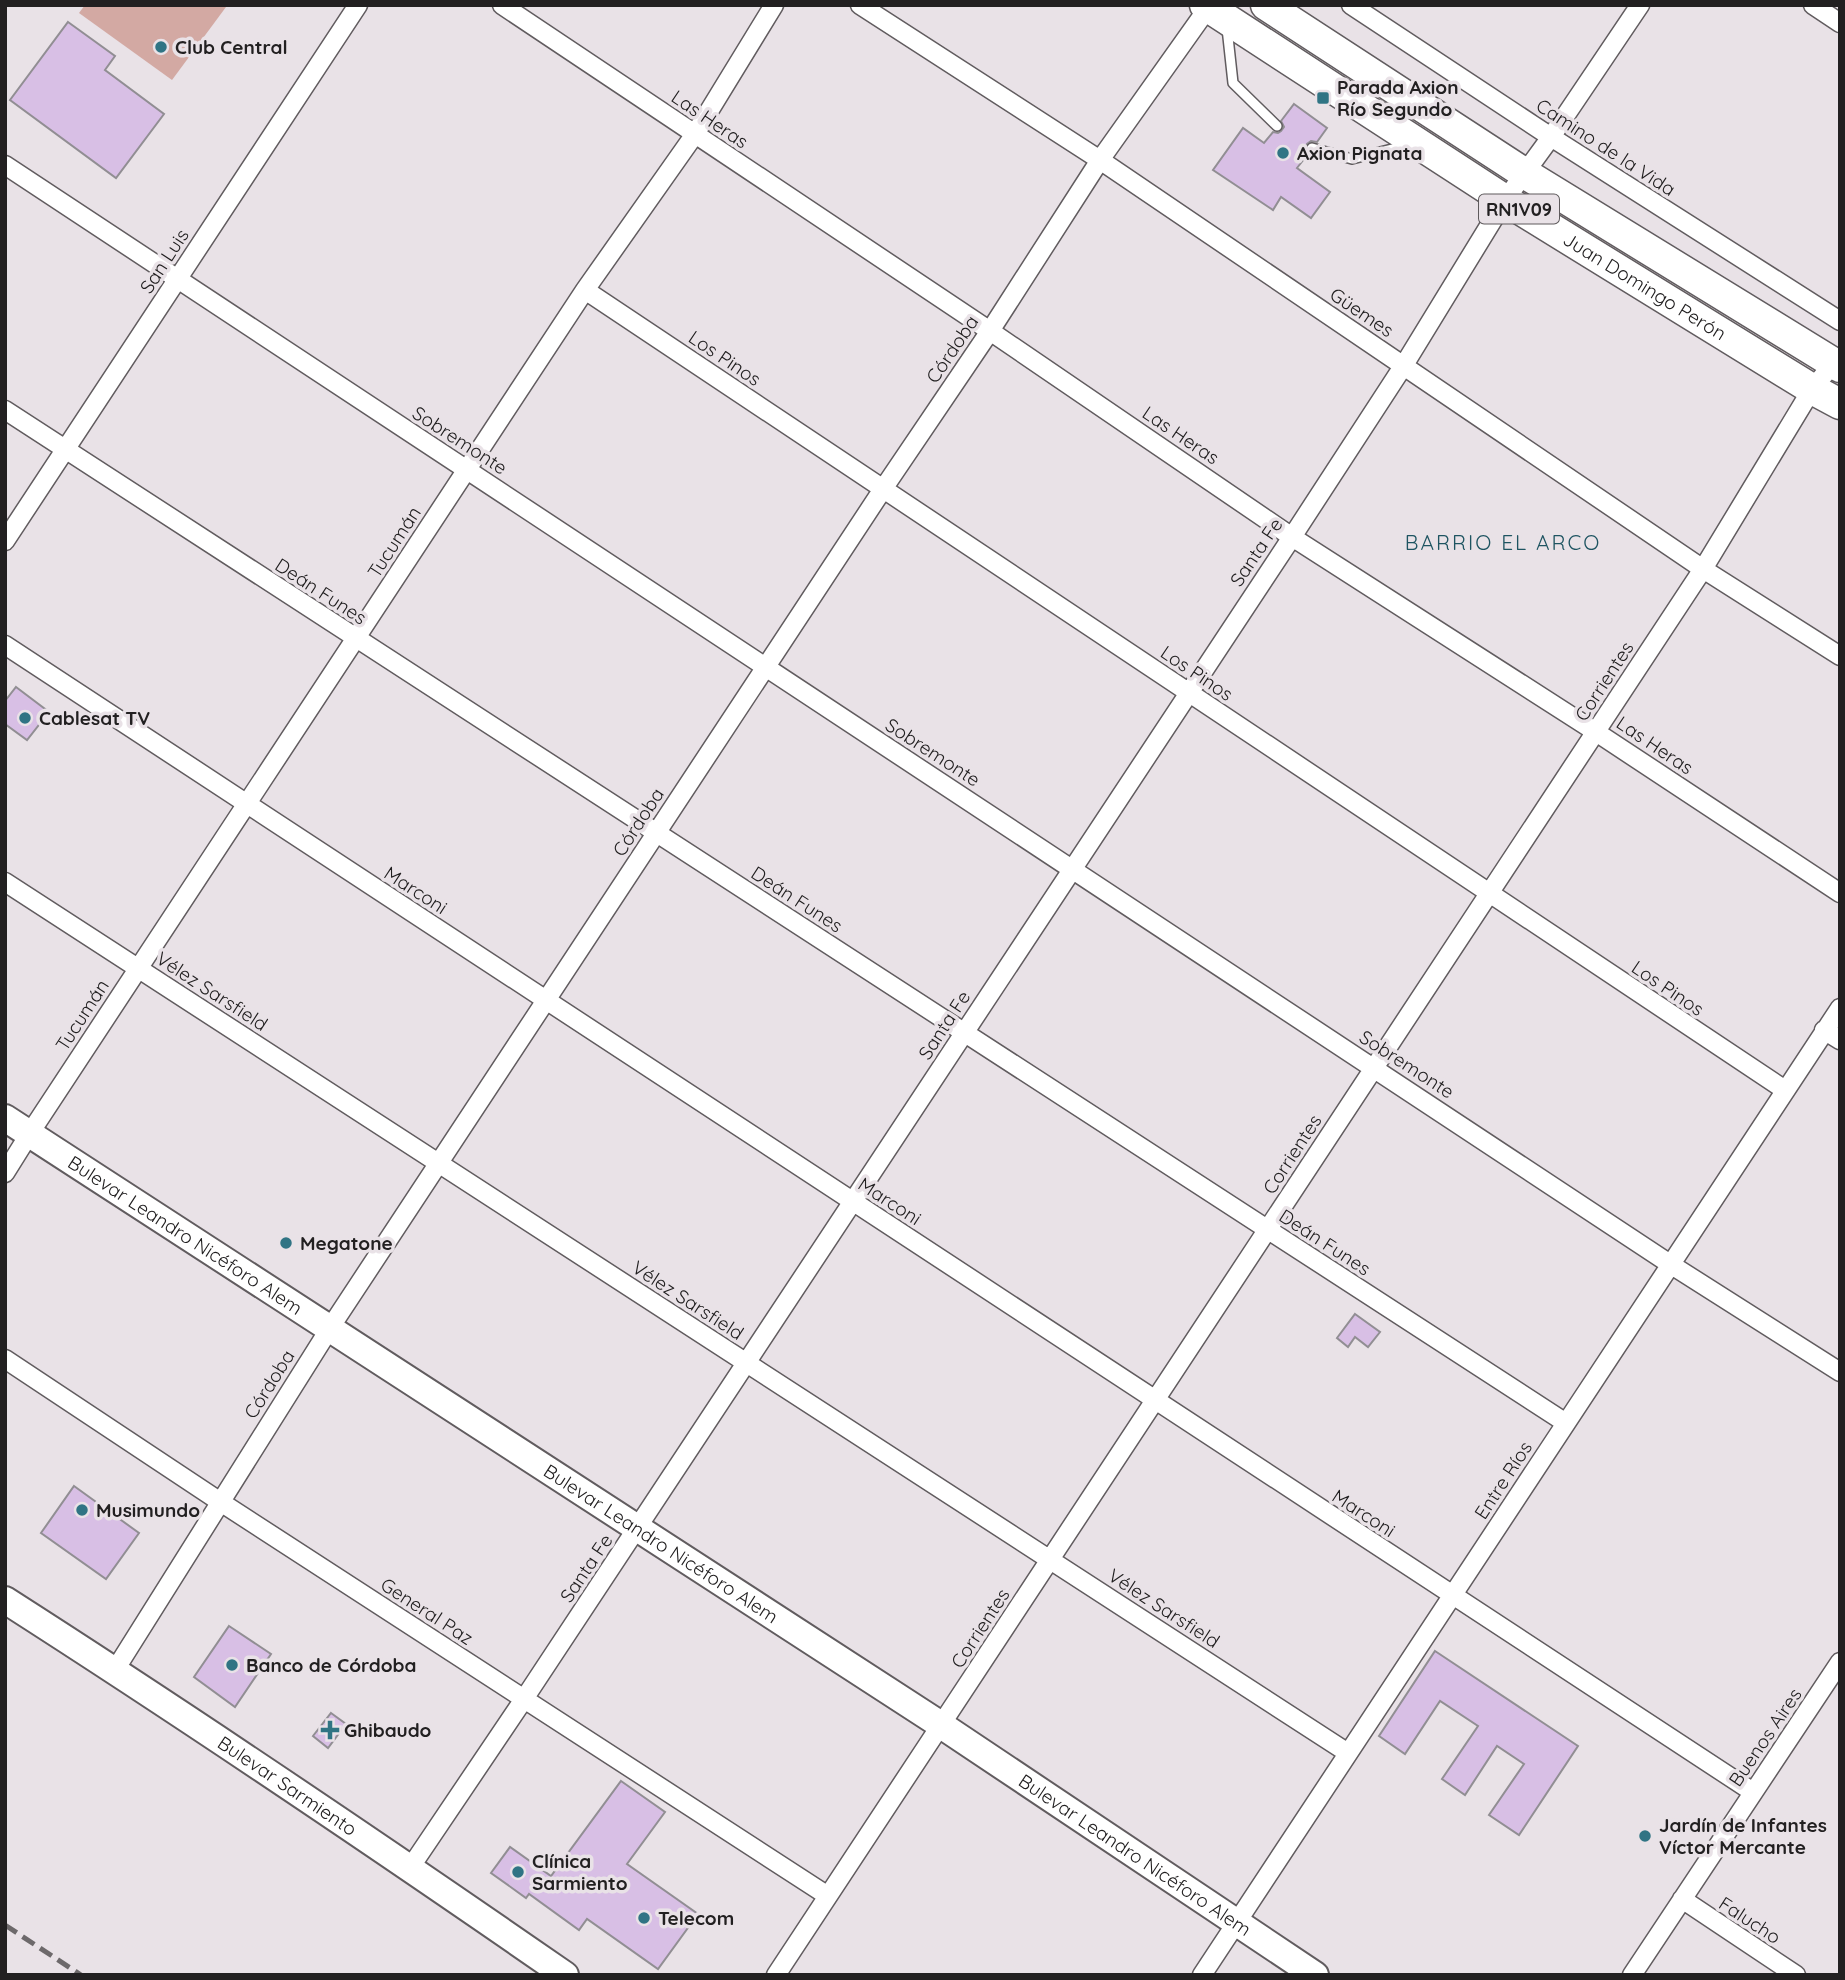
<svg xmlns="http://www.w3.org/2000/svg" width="1845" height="1980" font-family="Quicksand,sans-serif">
<rect width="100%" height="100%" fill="#e9e2e7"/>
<path fill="#d3a9a3" d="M85 5H223L226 7 172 80 79 13Z"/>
<path fill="#d8bfe5" stroke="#918e93" stroke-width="2" d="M68 22 115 56 105 70 164 114 116 178 10 100Z
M1294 104 1327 128 1317 142 1311 141 1307 144 1305 149 1308 154 1297 168 1330 192 1311 218 1281 197 1273 210 1213 170 1243 128 1264 143 1273 132 1278 133 1281 131 1284 127 1281 121Z
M16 687 49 712 27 740 5 724V701Z
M1355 1314 1380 1332 1368 1347 1355 1337 1348 1347 1337 1338Z
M74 1486 139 1533 106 1579 41 1533Z
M229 1626 271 1654 235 1707 194 1677Z
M1435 1651 1578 1746 1519 1835 1489 1815 1524 1764 1497 1746 1465 1795 1442 1779 1478 1726 1440 1701 1405 1754 1379 1736Z
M331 1713 346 1724 328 1748 313 1736Z
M621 1781 665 1812 627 1864 698 1914 658 1969 587 1919 579 1930 529 1894 526 1898 491 1873 510 1847 551 1876Z"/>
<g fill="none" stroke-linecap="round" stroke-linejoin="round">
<g stroke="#615c5f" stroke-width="12">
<path id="lane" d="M1227 28 1233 83 1277 126
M1312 148 1352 159 1408 145"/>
</g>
<g stroke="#615c5f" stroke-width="21">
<path id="street" d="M502 5 990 331 1292 537 1596 732 1840 893
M860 5 1100 160 1703 569 1840 656
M1351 5 1551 137 1840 321
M1813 5 1840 23
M5 165 1670 1264 1840 1372
M585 290 1785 1090
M5 410 1566 1423
M5 541 358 5
M5 645 1753 1792
M5 882 1348 1753
M1824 1030 1840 1040
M5 1173 30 1133 585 290 695 134 774 5
M5 1359 219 1501 828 1896
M115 1670 330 1328 883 489 990 331 1100 160 1210 5
M410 1868 524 1699 1292 537 1404 365 1505 200 1551 137 1640 5
M1682 1899 1796 1975
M776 1975 1703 569 1812 389 1838 358
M1202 1975 1840 1008
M1632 1975 1840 1662"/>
</g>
<g stroke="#615c5f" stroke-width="30">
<g id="secondary">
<path id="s1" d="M5 1118 941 1725 1315 1975"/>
<path id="s2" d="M5 1600C194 1721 380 1847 565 1975"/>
</g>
</g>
<g stroke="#615c5f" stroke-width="33">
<g id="primary">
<path id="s3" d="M1205 5 1505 200 1812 389 1840 404"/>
<path d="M1266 5 1524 173 1840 367"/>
</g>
</g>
<use href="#lane" stroke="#fff" stroke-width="9"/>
<use href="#street" stroke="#fff" stroke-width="18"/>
<use href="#secondary" stroke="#fff" stroke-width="26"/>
<use href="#primary" stroke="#fff" stroke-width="30"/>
<path stroke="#6d696b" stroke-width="5" stroke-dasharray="14 7" stroke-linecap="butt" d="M5 1925 81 1975"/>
</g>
<g fill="#307484" stroke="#e9e2e7" stroke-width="2.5">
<circle cx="161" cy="47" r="7"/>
<rect x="1316" y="91" width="14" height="14" rx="3.5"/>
<circle cx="1283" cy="153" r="7"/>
<circle cx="25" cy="718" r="7"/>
<circle cx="286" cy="1243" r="7"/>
<circle cx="82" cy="1510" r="7"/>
<circle cx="232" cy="1665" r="7"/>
<path d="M326.5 1719.5h7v7h7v7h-7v7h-7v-7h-7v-7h7z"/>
<circle cx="1645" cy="1836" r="7"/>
<circle cx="518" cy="1872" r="7"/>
<circle cx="644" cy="1918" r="7"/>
</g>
<g text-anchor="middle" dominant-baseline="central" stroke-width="7" stroke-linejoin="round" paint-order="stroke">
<rect fill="#e9e2e7" stroke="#5e5a5c" stroke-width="2" x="1479" y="194.5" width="80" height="29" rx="5"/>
<g font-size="18" font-weight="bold" fill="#222021">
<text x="1519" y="209">RN1V09</text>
</g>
<g font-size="19" font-weight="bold" fill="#222021" stroke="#e9e2e7" text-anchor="start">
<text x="175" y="47">Club Central</text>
<text x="1337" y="87">Parada Axion<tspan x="1337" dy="22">Río Segundo</tspan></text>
<text x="1297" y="153">Axion Pignata</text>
<text x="39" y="718">Cablesat TV</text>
<text x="300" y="1243">Megatone</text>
<text x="96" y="1510">Musimundo</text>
<text x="246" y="1665">Banco de Córdoba</text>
<text x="344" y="1730">Ghibaudo</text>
<text x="1659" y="1825">Jardín de Infantes<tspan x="1659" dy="22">Víctor Mercante</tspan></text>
<text x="532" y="1861">Clínica<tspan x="532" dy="22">Sarmiento</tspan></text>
<text x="658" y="1918">Telecom</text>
</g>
<g font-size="19" fill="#222021" stroke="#e9e2e7">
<text transform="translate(710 119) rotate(34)">Las Heras</text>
<text transform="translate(1606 147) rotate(33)">Camino de la Vida</text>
<text transform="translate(164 261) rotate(-57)">San Luis</text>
<text stroke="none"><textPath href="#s3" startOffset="522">Juan Domingo Perón</textPath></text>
<text transform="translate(1362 312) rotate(34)">Güemes</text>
<text transform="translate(952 349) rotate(-56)">Córdoba</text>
<text transform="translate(725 358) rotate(34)">Los Pinos</text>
<text transform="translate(1181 435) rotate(34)">Las Heras</text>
<text transform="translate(460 440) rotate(33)">Sobremonte</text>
<text transform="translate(394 542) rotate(-57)">Tucumán</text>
<text transform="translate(1256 552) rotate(-56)">Santa Fe</text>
<text transform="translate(321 591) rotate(33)">Deán Funes</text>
<text transform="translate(1197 673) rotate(34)">Los Pinos</text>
<text transform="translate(1604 681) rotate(-57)">Corrientes</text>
<text transform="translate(1655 745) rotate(34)">Las Heras</text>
<text transform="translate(933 752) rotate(33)">Sobremonte</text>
<text transform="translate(638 822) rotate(-57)">Córdoba</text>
<text transform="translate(416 890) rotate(33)">Marconi</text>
<text transform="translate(797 899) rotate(33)">Deán Funes</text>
<text transform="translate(1668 988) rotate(34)">Los Pinos</text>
<text transform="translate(212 991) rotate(33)">Vélez Sarsfield</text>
<text transform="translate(82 1015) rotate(-57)">Tucumán</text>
<text transform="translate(944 1025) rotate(-57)">Santa Fe</text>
<text transform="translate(1407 1064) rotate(33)">Sobremonte</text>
<text transform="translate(1292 1154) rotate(-57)">Corrientes</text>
<text transform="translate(890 1201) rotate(33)">Marconi</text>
<text stroke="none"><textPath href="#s1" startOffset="215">Bulevar Leandro Nicéforo Alem</textPath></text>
<text transform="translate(1325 1242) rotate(33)">Deán Funes</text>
<text transform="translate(688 1300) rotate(33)">Vélez Sarsfield</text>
<text transform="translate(269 1384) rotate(-58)">Córdoba</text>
<text transform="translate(1503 1480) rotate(-57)">Entre Ríos</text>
<text transform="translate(1364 1513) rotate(33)">Marconi</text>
<text stroke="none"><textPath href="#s1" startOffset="782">Bulevar Leandro Nicéforo Alem</textPath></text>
<text transform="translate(586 1568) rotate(-56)">Santa Fe</text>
<text transform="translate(1164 1608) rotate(33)">Vélez Sarsfield</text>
<text transform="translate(427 1611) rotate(33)">General Paz</text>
<text transform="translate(980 1628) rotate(-57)">Corrientes</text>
<text transform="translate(1765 1737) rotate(-56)">Buenos Aires</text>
<text stroke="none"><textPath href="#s2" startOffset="338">Bulevar Sarmiento</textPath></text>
<text stroke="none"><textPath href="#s1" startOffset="1349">Bulevar Leandro Nicéforo Alem</textPath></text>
<text transform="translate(1750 1920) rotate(33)">Falucho</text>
</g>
<g font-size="21" letter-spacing="2" fill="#1e5461" stroke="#e9e2e7">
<text x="1503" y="542">BARRIO EL ARCO</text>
</g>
</g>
<rect width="1845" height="1980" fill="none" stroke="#222021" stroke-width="14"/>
</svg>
